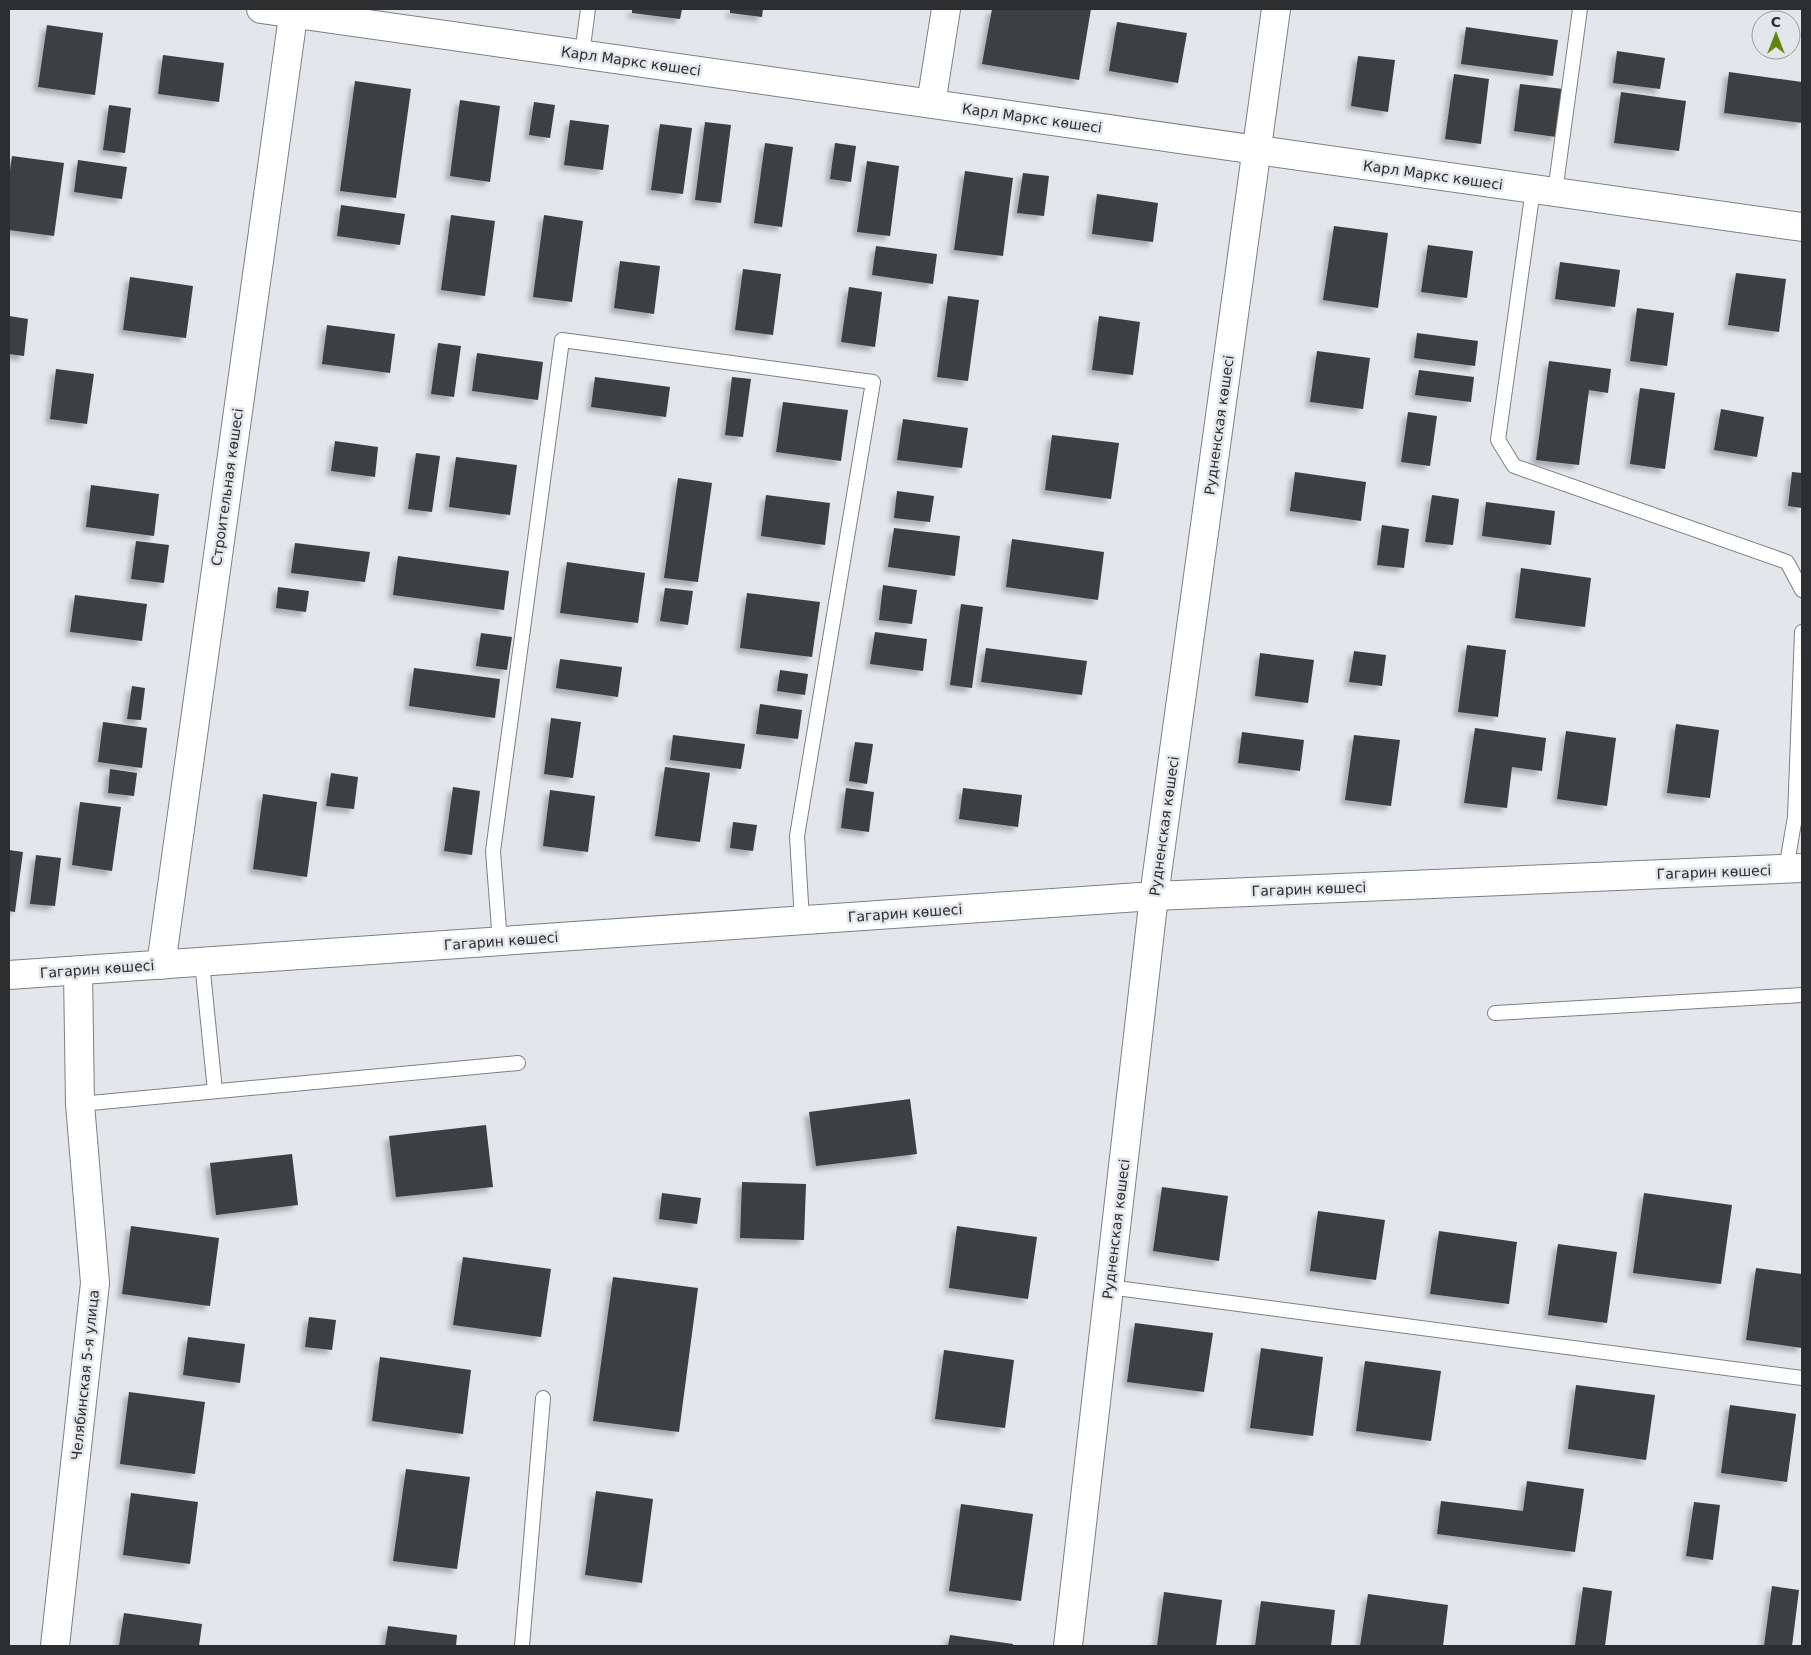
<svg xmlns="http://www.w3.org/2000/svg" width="1811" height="1655" font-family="'DejaVu Sans',sans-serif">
<defs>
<filter id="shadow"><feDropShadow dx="-4.5" dy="4.5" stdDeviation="2.5" flood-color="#0004"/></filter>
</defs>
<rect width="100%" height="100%" fill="#e3e6eb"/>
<path fill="#3c3f43" filter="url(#shadow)" d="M632 9H682L680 19 632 13Z
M730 9H763L762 17 730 13Z
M992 9H1091L1079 80 982 64Z
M1117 22 1187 33 1178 83 1109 71Z
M47 25 103 33 95 95 38 87Z
M1466 27 1558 40 1553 76 1461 64Z
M1617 51 1665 58 1660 89 1613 83Z
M163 55 224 63 219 102 158 94Z
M1358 56 1395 60 1388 112 1351 106Z
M1729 72 1802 82V123L1724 113Z
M1454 74 1489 79 1481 144 1445 139Z
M355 81 411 89 396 198 340 191Z
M1520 84 1563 89 1556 137 1514 131Z
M1621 92 1686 101 1679 151 1614 143Z
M460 100 500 106 490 182 450 176Z
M534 102 555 105 550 138 529 135Z
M109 105 131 108 125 153 103 150Z
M570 120 609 125 603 170 564 165Z
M705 122 731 125 721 203 695 200Z
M660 124 692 128 683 194 651 190Z
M765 143 793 147 782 227 754 223Z
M835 143 856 146 851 182 830 179Z
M12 156 64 163 54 236 9 230V178Z
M78 160 127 167 122 199 74 192Z
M867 161 899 166 890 236 857 232Z
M965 171 1013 178 1003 256 954 250Z
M1023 173 1049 176 1044 216 1017 213Z
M1097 194 1158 203 1153 242 1092 234Z
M341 205 405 214 400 245 337 236Z
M451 215 495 221 485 296 441 290Z
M544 215 583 221 572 302 533 297Z
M1334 226 1388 233 1378 308 1323 300Z
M1428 245 1473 251 1467 298 1421 292Z
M876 246 937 254 933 284 872 275Z
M620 261 660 266 654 314 614 308Z
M1560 262 1620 270 1615 307 1555 299Z
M743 269 781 274 773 335 735 330Z
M1736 273 1786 279 1779 332 1728 325Z
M130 277 193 286 186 338 123 330Z
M849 287 882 292 875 347 841 342Z
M948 296 979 300 968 381 937 377Z
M1637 308 1674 313 1667 366 1630 361Z
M9 316 28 319 24 356 9 354Z
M1099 316 1140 322 1133 375 1092 370Z
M327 325 395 334 390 373 322 364Z
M1417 333 1478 341 1475 366 1414 358Z
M438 343 461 346 454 397 431 394Z
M1317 351 1370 358 1363 409 1310 402Z
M477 353 543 362 538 400 472 391Z
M1549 361 1611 369 1608 393 1589 390 1579 465 1536 460Z
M56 369 94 374 87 424 50 419Z
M1419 370 1474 377 1471 402 1415 395Z
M595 377 670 387 666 417 591 407Z
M732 377 751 379 743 437 725 435Z
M1640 388 1675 393 1665 469 1630 464Z
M783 402 848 410 841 461 776 452Z
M1721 409 1764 417 1757 457 1714 450Z
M1408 412 1437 416 1430 466 1401 462Z
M903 419 968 428 962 468 897 460Z
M1052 435 1119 443 1111 499 1045 490Z
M335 441 378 447 375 477 331 471Z
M416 453 440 456 432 512 408 509Z
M456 457 517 465 510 515 449 507Z
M1295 472 1366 482 1361 521 1290 511Z
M1792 472 1802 473V508L1788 506Z
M678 478 712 483 698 582 664 578Z
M91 485 159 494 154 536 86 527Z
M897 491 934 496 930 522 894 518Z
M766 495 830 503 825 545 761 536Z
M1432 495 1459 499 1453 545 1425 542Z
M1486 502 1555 511 1551 545 1482 536Z
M1382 525 1409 529 1404 568 1377 565Z
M894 528 960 536 955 576 888 567Z
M1012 539 1104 552 1098 600 1006 587Z
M136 541 169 545 164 583 131 579Z
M295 543 370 552 365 582 291 573Z
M398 556 509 571 504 610 393 595Z
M567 562 645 573 638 623 560 613Z
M1521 568 1591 578 1585 627 1515 618Z
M883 585 917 590 912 624 879 620Z
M278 587 309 591 306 612 276 608Z
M665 588 693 591 688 625 660 621Z
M747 593 820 602 812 657 740 648Z
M75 595 147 604 142 641 70 632Z
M961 604 983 607 972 688 950 685Z
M875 632 927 639 923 671 870 664Z
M481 633 512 637 507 670 476 666Z
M1467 645 1506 650 1498 717 1458 712Z
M986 648 1087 661 1082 695 981 682Z
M1354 651 1386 655 1382 686 1349 682Z
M1260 653 1314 660 1308 703 1255 696Z
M560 659 622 667 618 697 556 688Z
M414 668 500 679 495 718 409 706Z
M780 670 808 674 805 695 777 691Z
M132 686 145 688 141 720 127 719Z
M760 704 802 710 798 739 756 734Z
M551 718 581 722 573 778 544 774Z
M103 722 147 728 142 768 98 762Z
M1676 724 1719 730 1710 798 1667 793Z
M1475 728 1546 738 1542 771 1512 767 1507 808 1464 803Z
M1566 731 1616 738 1607 806 1557 799Z
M1242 732 1304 740 1300 771 1238 763Z
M673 735 745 744 741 769 670 760Z
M1354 735 1400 740 1391 806 1345 800Z
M855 742 873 744 867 784 849 781Z
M665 767 710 773 700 842 655 836Z
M110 769 137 773 134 796 108 793Z
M331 773 358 777 354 809 326 806Z
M453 787 480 791 472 855 444 851Z
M846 788 874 792 869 832 841 828Z
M963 788 1022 795 1018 827 959 819Z
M550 790 595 796 588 852 543 846Z
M263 794 317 802 307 877 253 869Z
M80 802 121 807 112 871 72 865Z
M733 822 757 825 753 851 730 848Z
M9 850 23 852 15 912 9 911Z
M36 855 61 858 55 906 30 904Z
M910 1099 917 1154 816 1166 809 1112Z
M486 1125 493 1187 396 1197 389 1136Z
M292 1154 298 1205 216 1215 210 1163Z
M742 1182 806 1184 804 1240 740 1238Z
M1162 1187 1228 1196 1219 1261 1153 1251Z
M662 1193 701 1198 697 1224 659 1219Z
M1644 1193 1732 1205 1721 1284 1633 1273Z
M1318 1211 1385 1220 1376 1280 1310 1271Z
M131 1226 219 1238 210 1306 122 1294Z
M957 1226 1037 1237 1028 1299 949 1288Z
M1439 1231 1517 1242 1509 1304 1430 1294Z
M1558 1244 1617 1252 1607 1323 1548 1315Z
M463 1257 551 1269 541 1337 453 1325Z
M1756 1268 1802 1274V1348L1746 1340Z
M613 1277 698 1288 679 1432 593 1421Z
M309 1317 336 1320 332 1350 305 1347Z
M1135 1323 1213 1333 1204 1392 1127 1382Z
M188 1337 245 1344 240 1383 183 1375Z
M1261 1348 1323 1357 1313 1436 1250 1428Z
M944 1350 1014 1360 1005 1428 935 1419Z
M380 1357 471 1370 463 1434 372 1421Z
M1365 1361 1441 1371 1431 1441 1356 1431Z
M1576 1385 1655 1395 1646 1460 1568 1449Z
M129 1392 205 1402 195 1474 120 1464Z
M1730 1405 1796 1414 1787 1482 1721 1473Z
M406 1469 470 1477 457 1569 393 1561Z
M1527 1481 1584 1489 1575 1552 1437 1534 1441 1501 1523 1511Z
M596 1491 653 1499 642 1583 585 1575Z
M131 1493 198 1502 190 1564 123 1555Z
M1694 1502 1720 1505 1713 1560 1686 1556Z
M961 1504 1033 1514 1021 1601 949 1591Z
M1772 1586 1799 1590 1792 1646H1764Z
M1583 1587 1612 1591 1605 1646 1575 1645Z
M1164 1592 1222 1600 1216 1646H1157Z
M1368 1594 1448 1605 1443 1646H1360Z
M1261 1601 1335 1610 1331 1646H1255Z
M124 1613 202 1624 199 1646H119Z
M388 1626 457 1635 456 1646H385Z
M950 1635 1013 1644V1646H948Z"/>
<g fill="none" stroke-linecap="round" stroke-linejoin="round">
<g stroke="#7c8084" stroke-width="16">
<path id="service" d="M582 54 588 9
M1533 189 1498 440 1514 466 1787 562 1802 590
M1555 192 1580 9
M1786 869 1795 817 1802 632
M500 942 493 851 562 340 873 382 797 836 802 920
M202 962 215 1091
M1495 1013 1802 995
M80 1104 518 1063
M1109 1287 1802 1378
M522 1646 543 1398"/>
</g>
<g stroke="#7c8084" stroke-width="30">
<path id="minor" d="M261 9 1802 227
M931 104 946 9
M161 965 294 9
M55 1646 95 1283 80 1104 78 971
M1068 1646 1154 896"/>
</g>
<g stroke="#7c8084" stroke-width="30">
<path id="tertiary" d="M1154 896 1276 9
M9 975 1154 896 1802 868"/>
</g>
<use href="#service" stroke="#fff" stroke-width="14"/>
<use href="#minor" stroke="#fff" stroke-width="28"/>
<use href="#tertiary" stroke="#fff" stroke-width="28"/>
</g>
<g text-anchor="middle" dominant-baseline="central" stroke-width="5" stroke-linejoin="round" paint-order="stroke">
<g font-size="14" fill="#2c2e30" stroke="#e3e6eb">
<text transform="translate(631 61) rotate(8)">Карл Маркс көшесі</text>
<text transform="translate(1032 118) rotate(8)">Карл Маркс көшесі</text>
<text transform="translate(1433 175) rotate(8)">Карл Маркс көшесі</text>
<text transform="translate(1219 425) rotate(-82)">Рудненская көшесі</text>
<text transform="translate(227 487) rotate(-82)">Строительная көшесі</text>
<text transform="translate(1164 826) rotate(-82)">Рудненская көшесі</text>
<text transform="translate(1714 872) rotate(-2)">Гагарин көшесі</text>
<text transform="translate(1309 889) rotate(-2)">Гагарин көшесі</text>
<text transform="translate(905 913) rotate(-4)">Гагарин көшесі</text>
<text transform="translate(501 941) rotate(-4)">Гагарин көшесі</text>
<text transform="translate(97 969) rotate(-4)">Гагарин көшесі</text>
<text transform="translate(1116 1229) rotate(-83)">Рудненская көшесі</text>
<text transform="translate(85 1375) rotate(-84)">Челябинская 5-я улица</text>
</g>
</g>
<rect width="1811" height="1655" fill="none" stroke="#2c2e30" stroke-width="20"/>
<g transform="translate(1776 35)"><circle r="24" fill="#e3e6eb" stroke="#9a9ca0"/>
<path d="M0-4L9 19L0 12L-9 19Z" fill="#5e860f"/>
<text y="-8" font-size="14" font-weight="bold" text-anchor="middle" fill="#2c2e30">С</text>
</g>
</svg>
